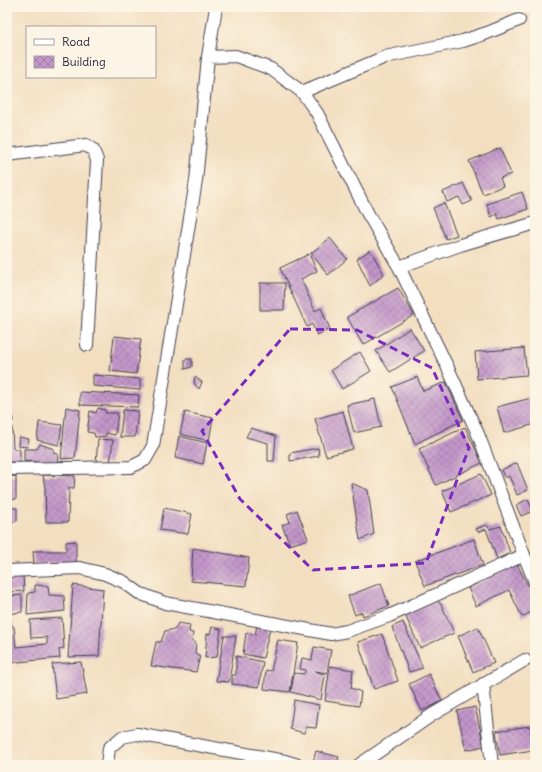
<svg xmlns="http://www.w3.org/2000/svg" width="542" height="772" font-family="Delius,sans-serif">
<defs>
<pattern id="building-cross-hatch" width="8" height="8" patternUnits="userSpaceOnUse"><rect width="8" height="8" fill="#c396ca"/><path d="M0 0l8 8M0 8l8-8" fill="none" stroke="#9e7aa5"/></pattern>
</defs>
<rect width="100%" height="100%" fill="#fcf5e5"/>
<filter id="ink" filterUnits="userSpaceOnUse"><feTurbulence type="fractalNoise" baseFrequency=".025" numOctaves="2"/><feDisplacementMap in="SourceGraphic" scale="8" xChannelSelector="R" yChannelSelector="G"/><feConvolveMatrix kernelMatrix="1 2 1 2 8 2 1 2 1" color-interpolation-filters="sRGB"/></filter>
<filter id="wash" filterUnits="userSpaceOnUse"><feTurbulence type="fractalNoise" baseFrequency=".012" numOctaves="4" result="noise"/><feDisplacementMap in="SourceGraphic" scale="16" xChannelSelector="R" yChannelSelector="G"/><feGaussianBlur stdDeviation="0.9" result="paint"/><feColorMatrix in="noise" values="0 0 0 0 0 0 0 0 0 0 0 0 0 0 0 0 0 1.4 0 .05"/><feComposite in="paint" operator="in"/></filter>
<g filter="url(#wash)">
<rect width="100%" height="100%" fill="#f3dec0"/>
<g id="blocks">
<path fill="url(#building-cross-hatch)" d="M500 148 511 174 500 178 503 186 483 194 469 161Z
M463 183 472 201 463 205 459 197 447 202 443 192Z
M522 192 528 209 499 219 497 214 491 217 487 204Z
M444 203 457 235 446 239 433 208Z
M330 238 347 259 328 275 311 253Z
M370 250 384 274 370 286 357 259Z
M309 254 317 271 301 279 315 311 321 308 330 329 317 335 312 324 307 327 280 268Z
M260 283H285L284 310H260Z
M398 288 414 315 363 345 347 317Z
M410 328 424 351 390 372 376 351Z
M114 336 141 339 136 374 110 371Z
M524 348 527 375 477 379 475 352Z
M360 352 371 371 342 389 331 370Z
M185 359H192V367L185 369Z
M93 375 140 379V390L93 386Z
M195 377 202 382 199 389 194 383Z
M417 377 423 391 446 382 463 420 415 444 392 387Z
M80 392 139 395 138 407 80 405Z
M535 397V424L504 433 497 407Z
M375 399 381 427 354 433 347 405Z
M7 404 11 405 13 421 7 420Z
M66 407 80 410 75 458 61 459Z
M98 408 105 410 106 413H118L115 435 106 433V436L95 437 94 433 87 432 90 411 96 413Z
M123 410 138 411 135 437H120Z
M343 411 353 449 326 456 315 419Z
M185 412 213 418 209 441 180 434Z
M39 422 62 425 59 445 37 440Z
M7 427H12L13 448 20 450V462H7Z
M465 427 482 463 436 485 419 449Z
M251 428 276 436 274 461H268V443L246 437Z
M179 436 207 443 203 464 175 458Z
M19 437 29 439 27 447 18 446Z
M98 439 113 440 110 464 96 463Z
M40 444 54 449V453L58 454 59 464 24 461V449H37Z
M318 448 319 456 290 461V453Z
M517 463 528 490 517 495 509 476 505 478 501 470Z
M481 474 491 495 451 512 442 491Z
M43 475 75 476 74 488H69L68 522H46L45 488Z
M16 476V499L7 500V477Z
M351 483 368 490 374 534 360 540Z
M528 499 533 511 521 516 516 505Z
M7 508H17V521L7 522Z
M164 508 192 514 188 534 160 530Z
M297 510 308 539 290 545 282 525 290 522 287 514Z
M486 525 490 529 501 526 510 553 497 559 486 529 478 532 476 529Z
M474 539 483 565 425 586 415 561Z
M76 541V563L34 564 33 551H66V542Z
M193 548 249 558 246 586 191 581Z
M517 564 535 600V610L522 617 509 590 476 606 468 588Z
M23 576 24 591 7 592V577Z
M381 583 389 606 363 616 362 612 355 615 348 596Z
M35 585 48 586 49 595 64 596 65 611 27 615 28 593 35 592Z
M73 585 103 589 99 656 68 657Z
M22 595V612L7 614V596Z
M437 601 441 604 454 633 420 648 405 615Z
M62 618 64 648 59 649 60 658 7 663V621L11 620V625L14 627 16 647 47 644V637L31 638 30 620Z
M403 622 423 668 409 672 392 627Z
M178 623 190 625 189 632 193 633 192 641 196 643 195 653 200 656 196 672 151 666 156 642H161L165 631 175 629Z
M257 625 270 628 263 658 243 654 246 633 255 635Z
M212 627 221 629 217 657 205 658 207 634H210Z
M478 627 494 663 473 672 458 636Z
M382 634 398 681 374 689 358 642Z
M224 636H236L229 682 216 681Z
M278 640 298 643 290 692 264 689 266 670 271 671Z
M314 647 331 650 327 673 315 671 324 674 325 675 321 700 291 692 294 673 304 674 306 670 300 669 302 658 312 660Z
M236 656 263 662 259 687 232 684V675H236Z
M81 662 87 694 56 699 52 664Z
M330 666 353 670 351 688 361 692 359 706 325 701Z
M429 674 442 701 422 711 409 684Z
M294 700 319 705 316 728 306 727 304 733 290 729Z
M475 707 484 746 466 750 457 711Z
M530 726 533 750 500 755 496 731Z
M316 751 339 757 336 765H328L313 762Z"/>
</g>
</g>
<g filter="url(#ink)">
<use href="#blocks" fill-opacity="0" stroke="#413e4f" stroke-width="1"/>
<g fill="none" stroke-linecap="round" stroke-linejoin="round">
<g stroke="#413e4f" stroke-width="14">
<path id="minor" d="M208 57 236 56 271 69 302 92 317 113 368 214 399 267 447 366 478 434 524 555 535 582
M302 92 385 57 463 41 487 33 519 20
M7 155 86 145 93 150 97 160 87 345
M399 267 460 245 535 223
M7 469 131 467 145 460 153 446 196 181 208 57 216 7
M7 571 80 568 105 574 124 582 139 593 165 603 331 634 347 631 389 616 524 555
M483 684 492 765
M107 765 109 748 122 737 137 734 285 761 298 765
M359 765 432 715 525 660"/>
</g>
<use href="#minor" stroke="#fff" stroke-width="12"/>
</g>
</g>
<path fill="none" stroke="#7b2cbf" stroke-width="3" stroke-dasharray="8 5" stroke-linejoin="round" d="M290 329 357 330 432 368 469 448 426 563 313 570 240 499 202 431Z"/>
<rect width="542" height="772" fill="none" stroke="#fcf5e5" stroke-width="24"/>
<rect x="26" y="26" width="130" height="52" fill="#fcf5e5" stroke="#a5a1a1"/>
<rect x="34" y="39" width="20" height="6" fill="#ffffff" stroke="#a5a1a1"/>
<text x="62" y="46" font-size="12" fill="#22223b">Road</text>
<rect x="34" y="56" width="20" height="12" fill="url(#building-cross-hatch)" stroke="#a5a1a1"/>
<text x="62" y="66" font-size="12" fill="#22223b">Building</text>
</svg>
